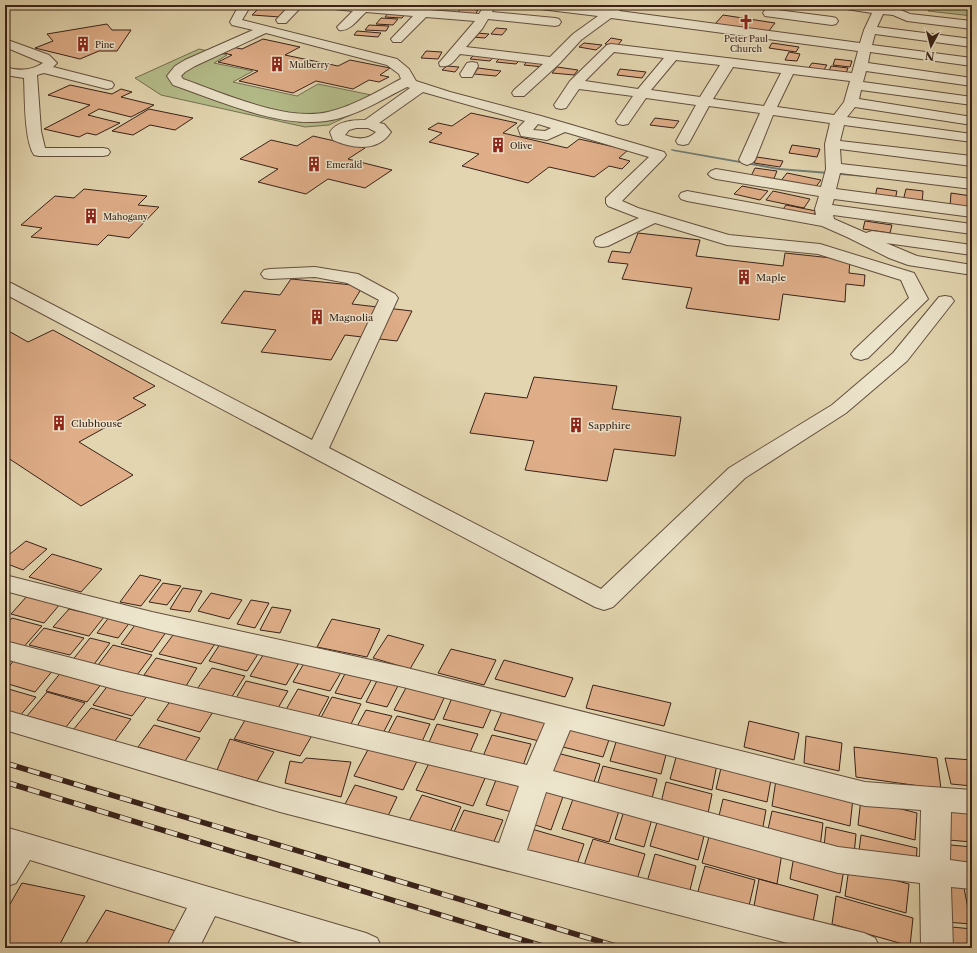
<svg xmlns="http://www.w3.org/2000/svg" width="977" height="953" font-family="'Libre Caslon Text',serif">
<rect width="100%" height="100%" fill="#e2d5af"/>
<filter id="stains"><feTurbulence type="fractalNoise" baseFrequency=".005" numOctaves="4"/><feColorMatrix values="0 0 0 0 .2 0 0 0 0 .09 0 0 0 0 .02 0 0 0 .5 -.17"/></filter>
<radialGradient id="worn" r=".72"><stop offset=".6" stop-color="#630" stop-opacity="0"/><stop offset="1" stop-color="#630" stop-opacity=".3"/></radialGradient>
<path fill="#b4bd8a" stroke="#767052" d="M931 5H972V16L928 11Z
M199 49 227 55 214 63 253 71 233 82 297 96 318 84 386 98 329 125 305 127 161 95 135 78Z"/>
<g fill="none" stroke-linecap="round" stroke-linejoin="round">
<path fill="#707c74" fill-rule="evenodd" d="M671 149 779 168 878 176 880 177 878 178 779 170 673 151 671 150Z"/>
</g>
<path fill="#dfae89" stroke="#392219" d="M461 5H483L481 9 459 7Z
M260 7 287 8 280 17 252 15Z
M461 8 478 10 475 15 457 14Z
M389 12 406 13 402 18 385 17Z
M723 15 775 23 768 32 715 24Z
M381 18 398 19 393 25 376 24Z
M107 24 112 30H131L117 51H99L80 59 35 48 53 41 47 34Z
M369 25 389 26 386 31 365 30Z
M496 28 507 29 502 35 491 34Z
M357 31 381 33 378 37 354 35Z
M476 33 489 34 485 38 472 37Z
M611 38 622 40 617 46 605 44Z
M263 39 300 47 285 55 338 66 350 60 390 68 380 75 389 77 379 82 369 80 353 89 316 81 293 93 239 81 258 71 218 62 232 55 220 52 232 47 242 49Z
M584 43 602 45 596 50 579 47Z
M772 43 799 47 796 52 769 48Z
M426 51 442 52 438 59 421 58Z
M789 52 800 54 797 61 785 60Z
M475 54 494 56 490 61 470 59Z
M501 57 521 59 516 64 496 62Z
M530 58 548 60 543 67 524 65Z
M835 59 852 61 850 67 833 65Z
M812 63 827 65 823 71 808 69Z
M447 66 459 67 455 72 442 70Z
M831 66 848 68 846 73 829 71Z
M557 67 578 70 574 75 552 73Z
M478 68 501 71 496 76 474 74Z
M620 69 646 72 642 78 617 75Z
M70 85 112 94 121 89 132 92 121 97 154 105 131 117 99 109 88 115 120 123 96 135 87 133 79 137 44 129 90 105 48 95Z
M149 109 193 118 175 130 150 125 133 135 112 131Z
M471 113 517 123 503 133 567 148 579 139 628 150 619 158 630 161 622 169 609 166 594 177 549 167 528 183 462 166 479 154 429 142 442 133 428 129 438 123 452 126Z
M655 118 679 121 674 128 650 125Z
M313 136 365 148 348 159 392 170 365 188 328 179 306 194 258 182 278 169 240 159 271 140 297 146Z
M792 145 820 149 817 157 789 153Z
M757 157 783 161 780 167 754 163Z
M755 168 777 171 773 181 750 178Z
M787 173 821 180 814 189 780 182Z
M742 186 768 191 760 200 734 194Z
M877 188 897 191 895 200 875 197Z
M84 189 147 196 138 205 159 207 129 238 108 235 98 245 31 237 42 228 21 225 55 196 74 198Z
M906 189 923 191 922 204 903 201Z
M773 191 810 199 804 208 766 200Z
M951 193 971 196 970 209 950 207Z
M786 205 816 211 811 218 781 212Z
M865 221 892 225 890 233 863 229Z
M638 233 700 240 696 256 783 266 785 253 850 260 849 273 865 275 864 286 846 284 845 302 783 294 779 320 686 308 692 288 622 279 628 264 608 262 612 251 630 253Z
M291 279 363 286 352 304 412 311 397 341 345 335 331 360 261 352 276 330 221 323 244 291 280 295Z
M5 329 28 342 53 330 155 386 133 398 146 405 79 442 133 475 81 506 5 456Z
M534 377 617 386 612 409 681 417 675 456 614 449 607 481 525 470 534 441 470 433 485 393 527 398Z
M26 541 47 549 23 570 5 563V558Z
M52 554 102 569 81 592 29 577Z
M140 575 161 580 141 606 120 602Z
M163 583 181 586 167 605 149 602Z
M183 588 202 591 190 612 170 609Z
M211 593 242 600 229 619 198 611Z
M28 595 61 603 44 623 11 614Z
M251 600 269 603 255 628 237 624Z
M272 607 291 610 280 633 260 630Z
M69 609 104 617 89 636 53 627Z
M113 612 134 617 118 638 97 633Z
M12 618 42 626 22 649 5 645V626Z
M332 619 380 629 367 657 317 647Z
M138 621 169 628 152 652 121 644Z
M44 628 84 638 70 655 29 645Z
M176 631 217 641 201 664 159 654Z
M388 635 424 645 410 669 373 658Z
M90 638 110 643 92 667 71 662Z
M222 641 260 651 247 671 209 661Z
M113 645 152 655 137 675 98 665Z
M451 649 496 660 484 685 438 673Z
M265 652 300 661 286 685 250 676Z
M16 658 54 669 35 692 5 683V671Z
M156 658 197 668 186 686 144 675Z
M306 660 343 669 330 691 293 682Z
M504 660 573 678 565 697 495 679Z
M212 668 245 676 231 698 197 689Z
M348 668 374 675 361 699 335 693Z
M62 671 103 682 87 702 46 691Z
M379 677 400 682 387 707 366 702Z
M246 681 288 691 278 708 236 698Z
M109 684 148 695 132 716 93 705Z
M593 685 671 703 664 726 586 708Z
M407 686 445 696 434 720 394 710Z
M5 688 36 697 18 718 5 714Z
M298 689 329 697 316 721 284 713Z
M47 692 85 703 66 727 27 716Z
M332 697 361 704 348 730 318 723Z
M452 698 492 707 483 728 443 719Z
M171 700 213 712 200 732 157 720Z
M91 708 131 719 114 742 73 730Z
M503 709 551 721 543 742 494 730Z
M366 710 392 716 381 737 355 730Z
M248 715 314 732 300 756 234 739Z
M397 716 430 724 420 746 386 737Z
M749 721 799 733 794 760 744 747Z
M437 724 478 734 468 757 427 747Z
M567 724 611 734 603 757 559 746Z
M154 725 200 738 185 761 138 747Z
M492 735 531 744 521 771 481 761Z
M806 736 842 743 839 771 804 763Z
M230 739 274 752 257 781 217 770Z
M617 739 667 751 661 774 610 761Z
M372 742 420 755 403 790 354 776Z
M854 747 937 758 941 789 856 777Z
M557 753 600 764 592 788 548 778Z
M677 754 717 764 712 790 670 779Z
M306 758 351 762 341 797 285 783 290 761 302 763Z
M945 758 972 760V786L951 784Z
M430 761 486 776 473 806 416 790Z
M603 766 657 779 651 802 596 789Z
M721 768 771 780 767 802 716 789Z
M496 780 529 788 519 814 486 805Z
M776 780 853 798 850 826 772 806Z
M666 782 712 794 707 818 660 807Z
M355 785 397 797 387 818 344 806Z
M542 788 564 794 551 830 529 823Z
M422 795 461 807 448 837 407 825Z
M573 799 619 811 609 842 562 829Z
M723 799 766 810 762 832 718 820Z
M861 799 917 813 915 840 858 825Z
M942 808 970 810 972 817V842L948 840Z
M464 810 503 820 492 846 453 834Z
M624 811 652 819 644 847 615 839Z
M772 811 823 823 820 847 767 834Z
M658 819 705 832 698 860 650 846Z
M826 827 856 834 854 855 824 847Z
M528 828 584 844 575 870 518 853Z
M710 833 782 853 777 884 702 863Z
M861 835 917 848 916 865 859 851Z
M593 839 645 854 635 886 582 871Z
M940 844 972 847V870L945 868Z
M655 854 696 866 689 894 647 882Z
M794 856 844 869 840 893 790 879Z
M705 866 755 880 748 910 697 895Z
M849 868 909 884 906 913 845 896Z
M759 879 818 895 813 922 754 906Z
M22 883 85 896 58 948H25L5 944V913Z
M939 886 964 888 971 924 946 922Z
M967 887H972V909Z
M836 896 913 918 910 946 832 924Z
M106 910 176 931 166 948H83Z
M942 926 972 929V948H946Z"/>
<g fill="none" stroke-linecap="round" stroke-linejoin="round">
<g stroke="#634f3e" stroke-width="2">
<path id="minor" d="M239 5H251L242 20 397 59 409 69 416 81 450 92 541 116 664 152 666 155 664 158 622 201 638 208 729 235 820 244 914 273 928 299 868 358 861 360 854 358 851 354 854 350 909 298 901 280 818 254 727 245 655 223 608 246 602 247 596 246 594 242 596 238 639 218 608 206 606 203V198L649 157 565 132 547 140 521 136 518 128 525 121 423 92 379 123 384 124 391 132C378 152 353 149 333 140L330 132C337 121 353 120 365 120L410 88 407 87C381 100 355 117 326 121 279 128 217 100 173 85L167 76 175 66 185 60 253 30 232 25 230 22ZM266 33 387 65 399 74 401 79C378 91 354 106 328 112 286 122 223 93 183 79L181 76 185 72 195 66ZM538 124 551 128 545 131 533 130ZM356 128H368L376 132C367 141 355 139 345 135L349 130Z
M290 5H303L286 23H278L276 20Z
M319 5H367L479 14 484 6 490 5 494 8 492 12 555 18 559 19 561 22 559 25 555 26 488 19 482 29 466 47 550 57 573 34 598 16 532 8 528 7 526 5H563L606 10 614 6 618 8 620 10 619 11 860 43 864 30 872 13 840 8 836 7 834 5H868L896 8 910 14 972 21V29L907 21 893 15 883 14 877 27 972 39V47L875 34 872 45 972 58V66L870 52 868 63 972 78V86L866 71 863 82 972 97V105L861 90 859 99 972 117V125L855 107 847 117 972 134V142L844 125 840 141 972 156V166L840 149 841 164 972 179V189L840 173 836 189 972 207V217L834 199 832 205 972 224V234L833 215 834 219 866 233 872 231 972 245V255L886 243 917 256 972 265V275L908 265 889 258 847 237 822 226 687 201 681 199 679 196 681 193 687 191 816 215 815 209 819 196 716 179 711 177 708 174 711 171 716 169 821 187 826 169 825 144 830 123 773 115 755 160 752 163 747 165 742 163 739 160 760 113 709 106 690 141 688 144 683 145 678 144 676 141 696 105 646 98 628 124 623 125 618 124 616 121 633 96 579 89 566 108 561 109 556 108 554 105 570 81 607 45 611 44 852 73 858 51 611 18 581 40 559 64 524 96H514L512 93 514 90 543 64 460 54C454 61 450 68 440 66L439 63 475 21 426 17 401 42H393L391 39 413 16 366 12C358 19 350 32 339 30L337 27 353 11 325 8 321 7ZM614 52 664 58 638 89 585 81ZM676 60 720 65 700 97 651 90ZM733 67 781 73 764 106 713 99ZM793 74 850 81 844 102 834 115 777 107Z
M769 9 832 17 836 18 838 21 836 24 832 25 765 16 763 13 765 10Z
M5 39 49 55 57 63 53 67 112 82 114 85 112 88 107 89 44 73 37 75 41 131 45 148H103L108 149 110 152 108 155 103 156H39L34 155C24 140 25 96 24 78L5 75V67C19 71 30 71 43 63L5 47Z
M472 62 477 63 478 66 472 77H462L460 74 467 63Z
M315 267 358 274 395 294 398 298 329 448 601 589 729 468 832 405 893 353 939 297 945 296 951 297 954 301 907 361 846 413 745 478 613 607 604 610 595 607 5 294V282L11 283 312 440 379 300 347 283 315 277 270 279 264 278 261 274 264 270 270 269Z
M5 575 152 612 403 667 865 782 972 790V814L951 812 950 860 972 863V889L951 887 953 948H921L920 883 838 873 546 792 527 850 864 933 875 938 880 948H807L280 812 5 730V710L280 788 499 843 519 786 118 690 5 659V641L118 670 527 765 545 723 403 687 152 630 5 591ZM570 730 865 806 921 810 920 857 838 847 553 771Z
M5 827 366 933 377 938 382 948H318L215 916 199 948H166L187 908 30 860 16 883 5 887Z"/>
</g>
<use href="#minor" fill="#ece4cb" fill-rule="evenodd"/>
<g stroke="#392219" stroke-width="5.5">
<path id="rail" d="M5 763 622 948
M5 782 549 948"/>
</g>
<use href="#rail" stroke="#ece4cb" stroke-width="4" stroke-dasharray="12" stroke-linecap="butt"/>
</g>
<defs>
<g id="church-bare" transform="scale(1.2)"><path d="M-1.2-6h2.4v3.5h3.3v2.4h-3.3V6h-2.4V-.1h-3.3v-2.4h3.3Z" fill="#8f2418" stroke="#ece4cb" stroke-width="2.5" paint-order="stroke"/></g>
<g id="building-bare" transform="scale(1.2)"><path d="M-4-6H4V6H1V3H-1V6H-4ZM-2.5-4.3h1.7v1.8h-1.7ZM.8-4.3h1.7v1.8H.8ZM-2.5-1h1.7V.8h-1.7ZM.8-1h1.7V.8H.8Z" fill="#8f2418" stroke="#ece4cb" stroke-width="2.5" paint-order="stroke"/></g>
</defs>
<g fill-rule="evenodd">
<use href="#church-bare" x="746" y="22"/>
<use href="#building-bare" x="83" y="44"/>
<use href="#building-bare" x="277" y="64"/>
<use href="#building-bare" x="498" y="145"/>
<use href="#building-bare" x="314" y="164"/>
<use href="#building-bare" x="91" y="216"/>
<use href="#building-bare" x="744" y="277"/>
<use href="#building-bare" x="317" y="317"/>
<use href="#building-bare" x="59" y="423"/>
<use href="#building-bare" x="576" y="425"/>
</g>
<g text-anchor="middle" dominant-baseline="central" stroke-width="3" stroke-linejoin="round" paint-order="stroke">
<g font-size="9" fill="#392219" stroke="#ece4cb" text-anchor="start">
<text x="746" y="38" text-anchor="middle">Peter Paul<tspan x="746" dy="10">Church</tspan></text>
<text x="95" y="44">Pine</text>
<text x="289" y="64">Mulberry</text>
<text x="510" y="145">Olive</text>
<text x="326" y="164">Emerald</text>
<text x="103" y="216">Mahogany</text>
</g>
<g font-size="10" fill="#392219" stroke="#ece4cb" text-anchor="start">
<text x="756" y="277">Maple</text>
<text x="329" y="317">Magnolia</text>
<text x="71" y="423">Clubhouse</text>
<text x="588" y="425">Sapphire</text>
</g>
</g>
<rect width="977" height="953" fill="none" stroke="#e2d5af" stroke-width="20"/>
<rect x="6" y="6" width="965" height="941" fill="none" stroke="#392219" stroke-width="2"/>
<rect x="10" y="10" width="957" height="933" fill="none" stroke="#392219"/>
<g transform="translate(931 46) rotate(187)" stroke="#ece4cb" stroke-width="3" paint-order="stroke">
<path d="M0-3L7 15L0 10L-7 15Z" fill="#392219"/>
<text y="-6" font-size="11" font-weight="bold" text-anchor="middle" fill="#392219">N</text>
</g>
<rect width="100%" height="100%" filter="url(#stains)"/>
<rect width="100%" height="100%" fill="url(#worn)"/>
</svg>
